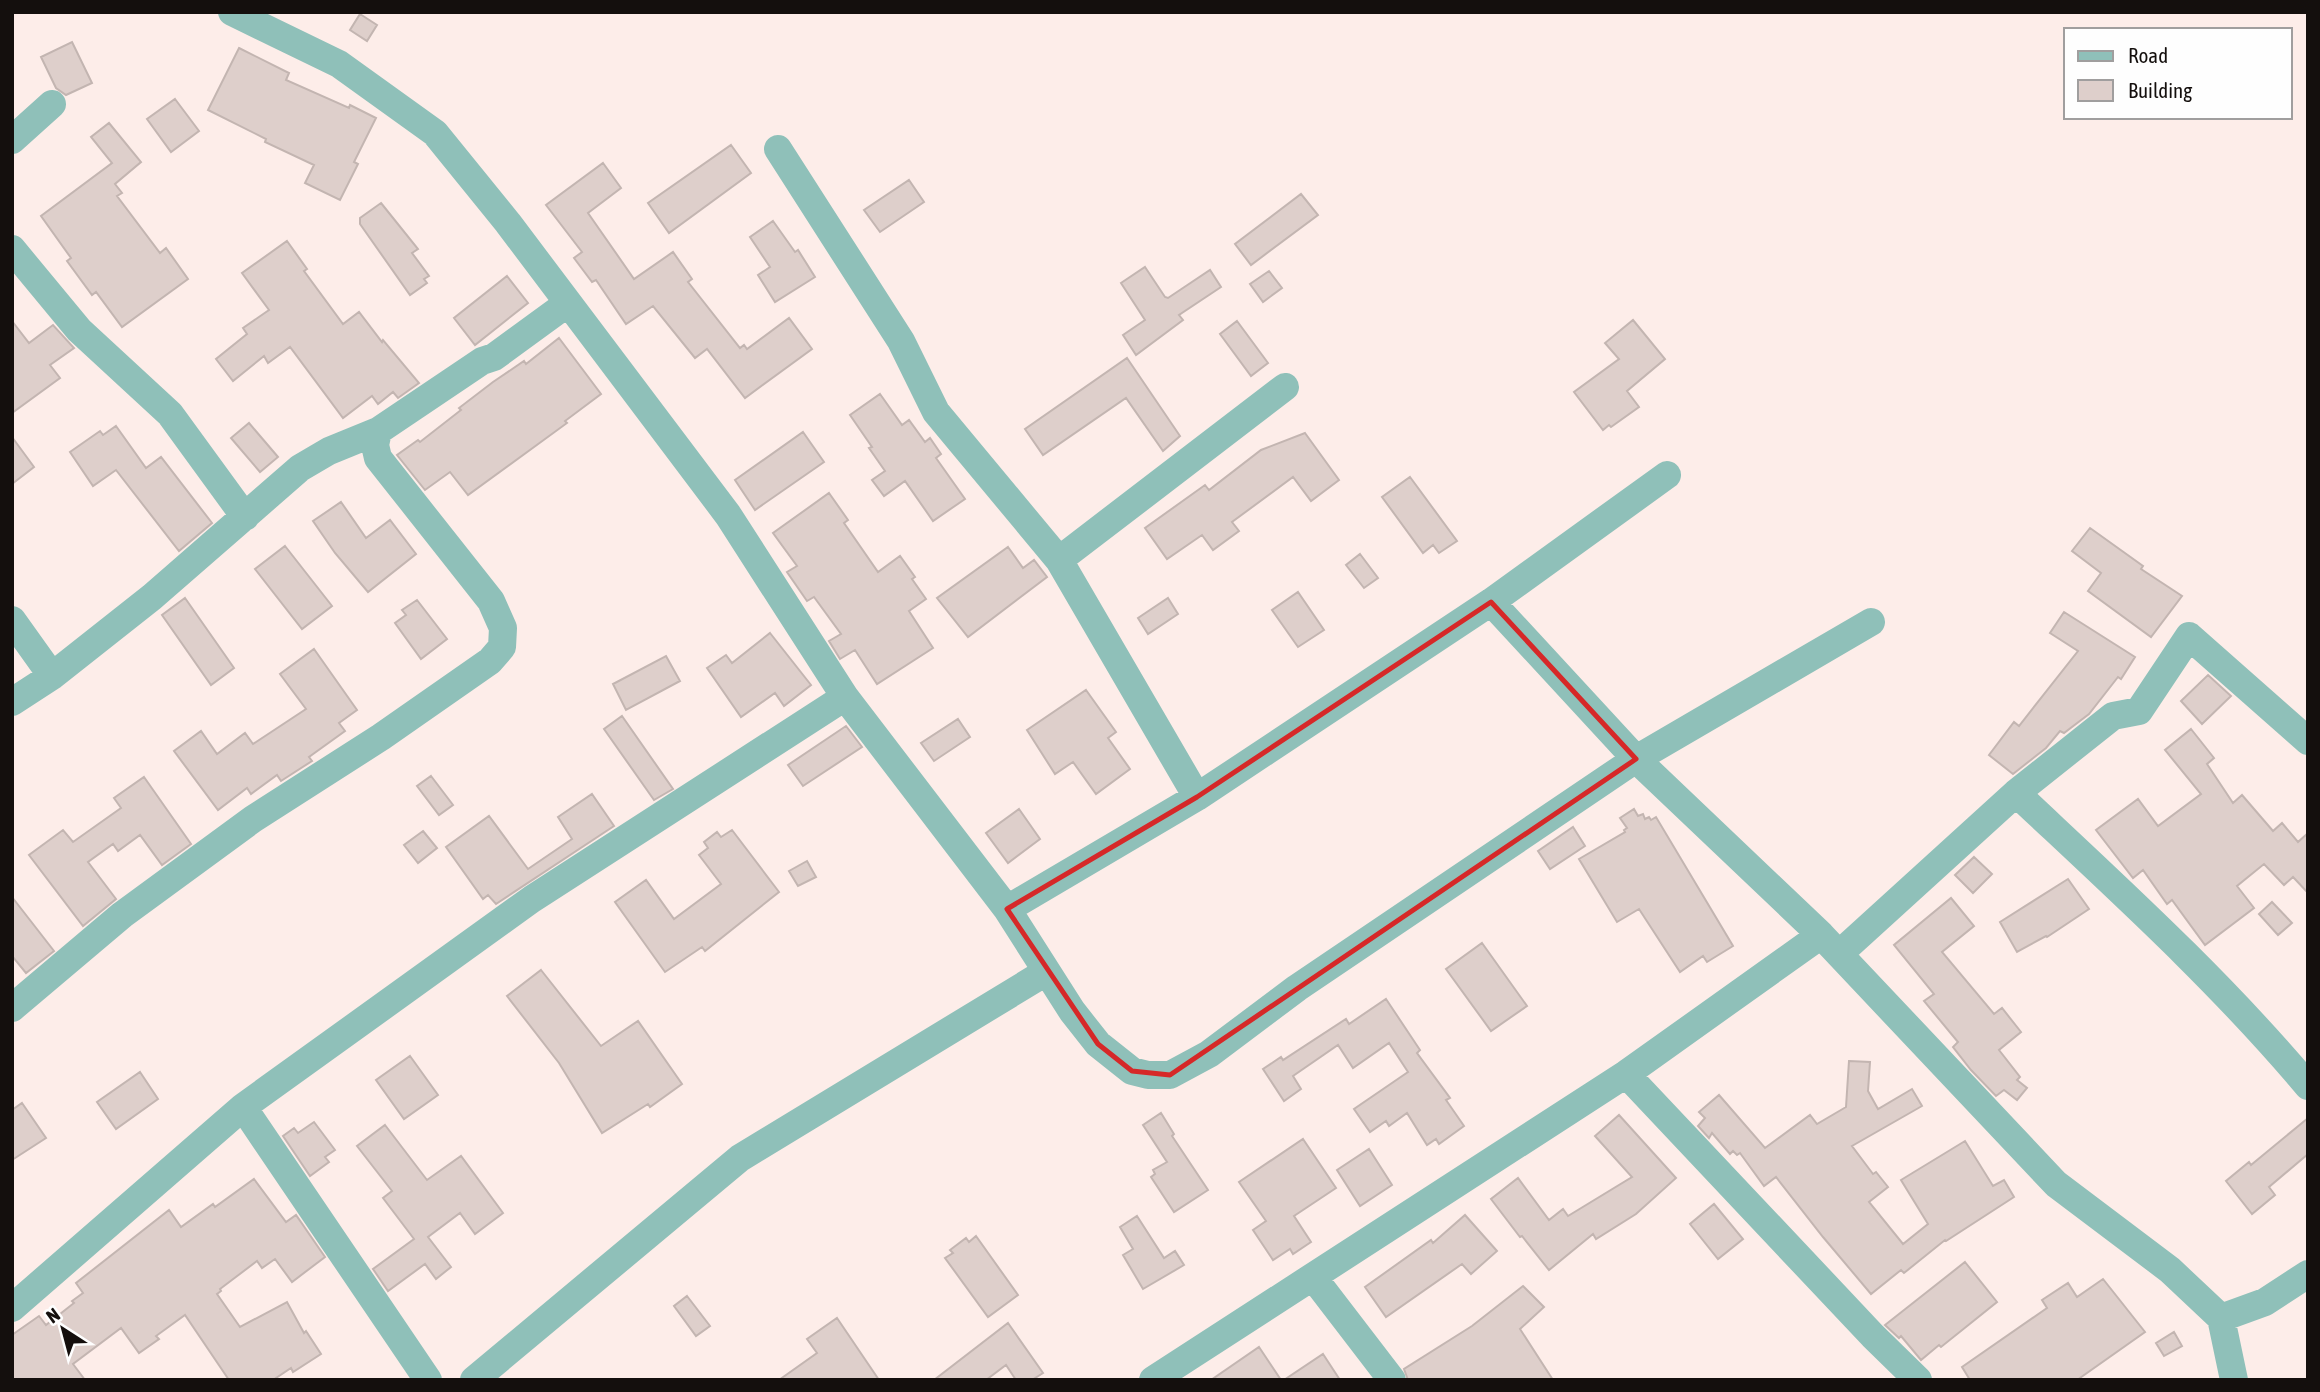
<svg xmlns="http://www.w3.org/2000/svg" width="2320" height="1392" font-family="'Asap Condensed',sans-serif">
<rect width="100%" height="100%" fill="#fdede9"/>
<path fill="#decfcb" stroke="#c3b5b1" stroke-width="2" d="M360 14 377 25 367 41 350 30Z
M72 42 92 83 66 95 56 88 41 57Z
M239 48 289 73 286 80 349 108 350 105 376 118 354 162 358 164 340 200 305 183 314 165 265 142 266 139 208 110Z
M175 99 199 131 171 152 147 119Z
M109 123 141 162 115 184 122 193 117 196 160 253 166 248 188 279 122 327 96 292 92 295 67 261 71 258 41 216 112 163 91 137Z
M731 145 751 173 669 233 648 203Z
M603 163 621 188 588 213 634 279 673 252 692 279 688 282 740 348 744 345 747 349 789 318 812 349 745 398 707 349 695 358 653 306 626 324 596 280 592 282 574 258 582 252 546 205Z
M909 180 924 202 880 232 864 210Z
M1301 194 1318 215 1251 265 1235 244Z
M381 203 418 249 412 253 429 276 424 279 427 283 410 295 360 224V218Z
M773 221 795 252 798 250 815 277 775 302 758 275 770 267 750 237Z
M287 241 307 269 304 271 343 324 359 312 382 342 383 340 419 383 398 398 393 392 378 404 372 396 343 418 290 347 268 363 264 356 233 381 216 359 247 334 243 328 269 310 242 273Z
M1145 267 1165 297 1168 298 1210 270 1221 287 1179 315 1183 320 1136 355 1123 335 1145 320 1121 283Z
M1269 271 1282 288 1263 302 1250 284Z
M507 276 528 303 475 345 454 318Z
M1633 320 1665 359 1627 391 1639 407 1611 427 1609 425 1603 430 1574 392 1619 359 1605 343Z
M12 321 29 343 53 325 74 348 50 365 60 378 12 413Z
M1237 321 1268 363 1251 376 1220 334Z
M559 338 601 394 565 421 567 423 468 495 450 472 425 490 397 455 418 440 420 442 461 410 459 408 493 382 524 361 526 364Z
M1127 358 1180 436 1163 451 1126 398 1043 455 1025 429Z
M880 394 902 425 909 420 925 442 930 438 941 454 936 458 965 499 933 521 905 481 884 496 872 480 885 471 869 448 872 447 850 415Z
M249 423 278 457 260 472 231 438Z
M116 426 146 468 161 457 212 523 179 551 116 470 93 486 70 452 100 431 103 435Z
M803 432 824 462 755 510 735 480Z
M1305 433 1339 480 1311 501 1293 477 1232 522 1239 531 1213 550 1202 535 1167 559 1145 528 1205 485 1209 490 1261 450Z
M12 437 34 467 12 484Z
M1410 477 1457 541 1439 553 1433 545 1423 553 1382 497Z
M829 493 848 520 844 523 878 572 900 556 915 577 912 579 926 599 909 611 933 648 877 684 855 650 840 659 829 641 841 634 814 597 807 601 787 572 797 566 773 533Z
M341 502 366 538 390 520 416 554 368 592 335 553 313 521Z
M2090 528 2143 566 2141 569 2182 596 2151 637 2088 591 2101 573 2072 551Z
M285 546 332 606 302 629 255 569Z
M1008 547 1023 568 1034 560 1047 577 968 637 937 598Z
M1360 554 1378 578 1364 588 1346 565Z
M1298 592 1324 630 1298 647 1272 610Z
M185 598 234 668 211 685 162 615Z
M1168 598 1178 614 1148 634 1138 618Z
M417 600 447 639 421 659 395 623 406 615 402 610Z
M2064 612 2135 657 2121 679 2118 677 2089 714 2064 733 2060 731 2046 748 2013 774 1989 755 2014 722 2019 726 2078 651 2050 633Z
M770 633 811 685 784 706 775 693 741 717 707 668 726 655 732 663Z
M314 649 357 710 339 723 345 731 309 757 312 761 281 781 277 775 251 794 247 788 218 810 174 751 201 731 217 754 245 733 253 744 306 709 280 674Z
M666 656 680 681 626 710 613 684Z
M2208 675 2231 696 2202 724 2181 701Z
M1086 690 1116 732 1108 738 1130 769 1096 794 1073 762 1055 774 1027 730Z
M622 716 673 789 654 800 604 729Z
M958 719 970 737 934 761 921 743Z
M846 726 862 747 803 786 788 765Z
M2191 729 2214 758 2207 764 2233 803 2242 795 2273 831 2282 823 2298 842 2308 833V893L2293 877 2284 885 2264 864 2237 886 2254 908 2205 945 2172 900 2167 904 2143 870 2133 878 2096 830 2138 799 2158 826 2201 794 2165 750Z
M431 776 453 805 439 815 417 786Z
M144 777 191 844 162 865 140 835 118 851 113 844 88 862 116 899 83 926 29 855 63 830 73 842 121 808 114 798Z
M592 794 614 826 496 904 488 895 483 899 446 847 489 816 528 869 572 839 558 817Z
M1019 809 1040 839 1008 863 986 833Z
M1634 809 1638 816 1643 814 1645 819 1649 817 1651 820 1656 817 1733 946 1707 962 1703 956 1680 972 1639 909 1617 922 1579 859 1625 832 1624 830 1627 828 1620 818Z
M1573 827 1585 846 1550 869 1538 851Z
M732 830 779 892 705 951 702 947 665 972 615 902 646 880 674 919 721 884 699 855 708 848 704 842 717 832 721 837Z
M423 831 437 848 418 863 404 845Z
M1974 857 1992 874 1973 893 1955 875Z
M807 861 816 877 798 886 789 871Z
M2068 879 2089 909 2047 937 2046 936 2017 952 2000 922Z
M12 897 54 951 26 973 12 956Z
M1951 898 1974 926 1942 952 1994 1014 2002 1008 2021 1032 1999 1050 2020 1077 2017 1080 2027 1088 2017 1100 2004 1090 1996 1096 1971 1070 1953 1047 1958 1042 1924 1001 1934 994 1894 945Z
M2272 902 2292 923 2278 935 2259 914Z
M1482 943 1527 1006 1491 1031 1446 969Z
M541 970 601 1046 638 1021 682 1084 650 1107 648 1104 602 1133 559 1063 507 996Z
M1386 999 1420 1050 1417 1053 1450 1098 1446 1100 1464 1126 1439 1144 1436 1139 1427 1145 1407 1113 1389 1126 1386 1121 1370 1132 1354 1109 1408 1072 1389 1043 1353 1068 1338 1045 1293 1076 1301 1089 1284 1101 1263 1069 1281 1057 1283 1060 1346 1019 1349 1024Z
M410 1056 438 1095 404 1119 376 1080Z
M1849 1061 1870 1062 1868 1091 1878 1109 1912 1089 1922 1106 1852 1146 1873 1174 1876 1172 1888 1187 1869 1202 1903 1244 1928 1224 1901 1180 1965 1141 1993 1186 2004 1180 2014 1197 1946 1241 1945 1240 1904 1273 1901 1270 1871 1294 1823 1237 1776 1177 1764 1186 1740 1153 1737 1155 1733 1151 1730 1154 1712 1133 1709 1138 1698 1126 1705 1118 1699 1112 1719 1095 1765 1148 1810 1115 1817 1124 1846 1107Z
M140 1072 158 1099 116 1129 97 1102Z
M22 1103 46 1138 12 1160V1110Z
M1161 1113 1174 1134 1172 1136 1208 1190 1174 1212 1151 1177 1155 1174 1153 1170 1167 1162 1143 1125Z
M1619 1115 1676 1178 1636 1214 1596 1239 1593 1234 1549 1270 1522 1236 1520 1237 1491 1199 1518 1178 1549 1220 1563 1209 1568 1216 1632 1177 1595 1136Z
M2308 1118V1154L2269 1187 2275 1195 2252 1214 2226 1181 2249 1162 2251 1165Z
M314 1122 335 1150 325 1157 329 1162 310 1176 283 1136 294 1128 298 1133Z
M385 1125 427 1180 461 1156 503 1213 475 1234 460 1213 428 1237 451 1267 436 1279 425 1264 388 1291 373 1269 414 1239 383 1198 392 1191 357 1146Z
M1303 1139 1336 1188 1294 1216 1311 1242 1293 1254 1290 1249 1273 1260 1253 1230 1266 1221 1239 1182Z
M1369 1149 1392 1185 1360 1206 1337 1170Z
M254 1179 286 1222 296 1215 325 1257 292 1282 275 1259 262 1268 257 1261 220 1289 221 1291 217 1294 240 1327 287 1302 304 1333 306 1331 321 1354 293 1372 291 1368 273 1380H229L185 1315 156 1336 159 1339 139 1353 121 1328 73 1364 85 1380H12V1335L39 1316 46 1325 74 1303 72 1301 83 1293 76 1283 169 1210 181 1227 213 1204 215 1207Z
M1714 1204 1743 1239 1718 1259 1690 1224Z
M1465 1215 1497 1251 1471 1274 1462 1264 1386 1317 1365 1287 1431 1240 1433 1243Z
M1137 1216 1164 1258 1175 1251 1184 1265 1143 1289 1123 1255 1133 1249 1120 1227Z
M976 1236 1018 1295 988 1317 945 1258 953 1253 950 1250 966 1238 969 1242Z
M1965 1262 1997 1302 1941 1347 1939 1345 1921 1360 1901 1336 1899 1338 1885 1325Z
M2103 1279 2145 1332 2077 1380H1970L1962 1367 2047 1308 2042 1300 2068 1283 2077 1297Z
M1523 1286 1544 1307 1520 1329 1553 1380H1408L1404 1369 1472 1326Z
M687 1296 710 1326 696 1336 674 1306Z
M837 1318 879 1380H779L817 1353 807 1339Z
M1008 1323 1043 1373 1032 1380H1016L1006 1365 986 1380H934Z
M2174 1332 2182 1346 2164 1356 2156 1343Z
M1259 1347 1281 1380H1211Z
M1323 1354 1340 1380H1284Z"/>
<g fill="none" stroke-linecap="round" stroke-linejoin="round">
<path stroke="#8fc0b9" stroke-width="28" d="M232 12 339 64 435 133 508 223 728 515 845 697 1007 909 1072 1011 1098 1044 1132 1071 1148 1075H1170L1209 1054 1297 988 1636 759 1871 622
M12 140 52 104
M778 149 901 341 936 412 1059 560 1197 797
M12 249 79 330 170 414 245 517
M1059 560 1285 387
M1491 602 1636 759 1821 935 2056 1184 2170 1270 2221 1318 2234 1380
M12 620 52 676
M12 702 52 676 152 597 300 468 329 451 378 431 482 361 494 357 568 303
M2016 793C2116 887 2219 980 2308 1086
M1007 909 1197 797 1491 602 1667 475
M1839 954 2016 793 2113 716 2139 711 2189 636 2308 741
M12 1008 122 915 253 819 381 737 490 661 502 647 503 628 491 601 378 458 375 445 378 431
M1626 1074 1873 1336 1918 1380
M243 1107 428 1380
M1313 1277 1392 1380
M12 1308 243 1107 532 899 845 697
M2221 1318 2265 1302 2308 1274
M474 1380 740 1158 1046 972
M1153 1380 1626 1074 1821 935"/>
</g>
<path fill="none" stroke="#d62828" stroke-width="5" stroke-linejoin="round" d="M1491 602 1636 759 1170 1075 1132 1071 1098 1044 1007 909 1197 797Z"/>
<rect width="2320" height="1392" fill="none" stroke="#140f0d" stroke-width="28"/>
<rect x="2064" y="28" width="228" height="91" fill="#fefefe" stroke="#a09e9e" stroke-width="2"/>
<rect x="2078" y="51" width="35" height="10" fill="#8fc0b9" stroke="#a09e9e" stroke-width="2"/>
<text x="2128" y="63" font-size="21" fill="#140f0d">Road</text>
<rect x="2078" y="80" width="35" height="21" fill="#decfcb" stroke="#a09e9e" stroke-width="2"/>
<text x="2128" y="98" font-size="21" fill="#140f0d">Building</text>
<g transform="translate(63 1329) rotate(324)" stroke="#fefefe" stroke-width="5" paint-order="stroke">
<path d="M0-5L12 26L0 18L-12 26Z" fill="#140f0d"/>
<text y="-10" font-size="19" font-weight="bold" text-anchor="middle" fill="#140f0d">N</text>
</g>
</svg>
